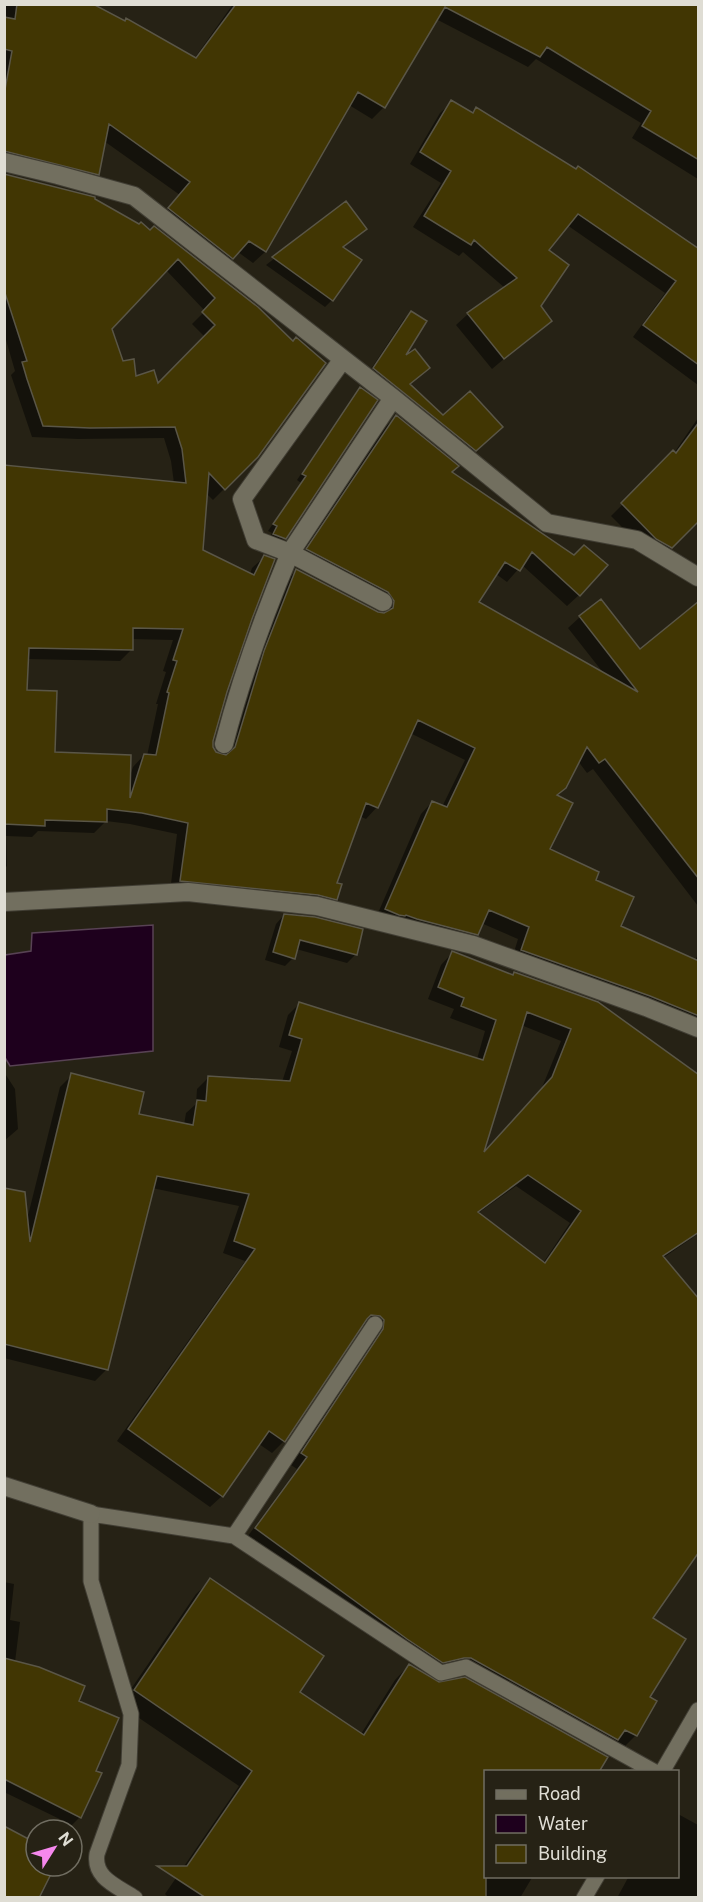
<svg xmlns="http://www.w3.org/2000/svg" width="703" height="1902" font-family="'Public Sans',sans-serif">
<rect width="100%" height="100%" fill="#262215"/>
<path fill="#1e001d" stroke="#584254" stroke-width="1.5" d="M153 925V1051L10 1066 4 1056 5 955 31 951 32 933Z"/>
<path fill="#0007" fill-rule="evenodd" d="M4 4H89L194 59 233 4H698V179L632 138 641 123 536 59 528 67 436 19 384 107 372 119 349 105 265 252 253 263 238 252 221 270 158 221 180 195 104 141 98 174 87 186 4 165Z
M452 102 472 114 477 109 698 249V385L633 337 665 293 567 225 547 250 539 306 550 320 492 369 456 325 468 314 505 288 463 252 459 256 413 227 441 183 410 164 440 113Z
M4 175 94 198 257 308V456L213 500 206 493 202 551 250 574 252 568 264 557 212 741V748L216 754 225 756 253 664 285 582 296 571 377 613 384 615 377 603 296 561 384 428 396 417 450 473 579 595 567 606 522 565 507 582 496 574 477 603 605 675 568 628 580 617 639 651 698 603V906L593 769 587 773 578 761 556 796 548 850 594 881 619 927 694 961 698 955V1036L511 962 518 939 481 923 477 934 465 946 375 920 421 814 432 802 442 807 465 760 410 733 377 807 366 819 359 816 335 884 336 899 325 910 170 892 177 834 130 824 106 821 94 833 38 831 32 837 6 836 7 866 4 869V554L174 483 171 461 164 438 78 439 32 437 11 375 15 371 4 333ZM166 270 205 311 192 324 205 337 157 386 135 378 122 362 111 328ZM131 639 173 640 163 671 166 672 156 704H158L147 756 144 755 133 767 130 776 54 753 25 692 27 659 120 661 131 650Z
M345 203 358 236 342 248 332 300 325 307 266 265Z
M411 313 401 361 409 384 443 417 494 434 468 457 367 375 404 319Z
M360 389 284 538 278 545 268 541 272 533 268 531 301 483 297 480 354 395Z
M698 418V509L672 545 661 557 637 542 611 516 674 453Z
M284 915 356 954 347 963 296 949 293 958 285 966 265 960 276 924Z
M452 953 698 1076V1234L663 1258 698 1359V1555L696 1553 651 1619 648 1698 636 1735 624 1747 459 1669 431 1673 245 1540 297 1469 291 1465 372 1342 373 1332 368 1327 360 1326 284 1441 272 1453 259 1444 222 1496 210 1507 117 1441 245 1261 223 1253 239 1206 152 1188 107 1369 95 1381 4 1358V1312L60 1087 72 1075 137 1115 184 1125 186 1113 196 1104 197 1089 208 1078 282 1082 292 1051 279 1047 288 1015 300 1003 477 1059 485 1031 450 1018 454 1009 428 999 441 965ZM521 1025 561 1041 541 1090 481 1156ZM516 1186 570 1223 543 1263 477 1214Z
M4 1072 15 1089 18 1129 4 1141Z
M211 1580 298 1693 361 1734 395 1680 409 1665 486 1772V1876H533L520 1898H169L165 1894 239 1786 120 1705 196 1594Z
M4 1582 14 1584 10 1620 20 1622 15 1662 77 1702 94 1771 80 1817 72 1825 4 1792Z
M678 1814 698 1825V1898H617L629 1876H678Z"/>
<path fill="#413603" stroke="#5a5647" stroke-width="1.5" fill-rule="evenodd" d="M17 4H93L125 21 126 18 196 58 236 4H699V160L642 126 651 111 547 47 540 57 445 7 385 108 358 92 266 252 249 241 233 259 168 208 190 182 109 124 99 175 4 151V95L12 51 4 49V17L15 19Z
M451 100 473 113 476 107 576 169 578 166 699 249V365L643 325 676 281 578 214 549 250 569 265 541 306 552 321 504 359 467 313 517 278 474 240 471 245 424 216 451 171 420 152Z
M4 174 95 197V199L139 224 141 222 150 230 154 226 258 307 293 341 296 337 326 363 258 457 225 490 209 473 203 550 254 575 264 555 275 559 252 619 227 692 213 741V747L216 752 226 755 235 747 264 651 296 569 378 612 384 613 393 608 394 601 388 592 306 549 396 415 459 466 452 472 574 555 584 545 608 565 580 596 532 552 520 571 505 562 479 602 638 692 579 616 601 599 640 649 699 601V879L605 759 599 763 587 747 566 788 557 795 573 803 550 849 599 872 596 880 634 897 621 926 699 961V1016L650 996 521 950 529 927 489 910 478 935 417 919 406 915 405 916 399 915 385 909 432 801 447 807 475 748 418 720 378 808 366 803 337 883 342 884 337 900 318 895 180 881 188 823 142 813 107 809V822L45 820V826L4 824V465L186 483 182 449 175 427 90 428 43 426 27 379 22 362 27 361 4 290ZM178 259 215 298 202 312 215 325 158 383 154 370 136 376 134 359 123 361 112 329ZM133 628 183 629 173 660 177 661 167 692 169 693 156 755 144 754 130 798 131 755 55 752 57 691 27 690 29 648 133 650Z
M346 201 367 229 343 247 362 260 333 301 272 257Z
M411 311 427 321 406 355 415 349 430 368 410 384 443 415 470 391 503 427 476 451 373 368Z
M360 387 378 400 286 539 273 534 277 526 273 524 306 476 302 474Z
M699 422V521L672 548 656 539 621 503 673 450 676 453Z
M284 914 315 917 363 929 357 955 300 940 295 959 273 952Z
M452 951 513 975 514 972 598 1002 699 1075V1232L663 1256 699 1299V1552L653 1618 686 1639 650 1697 657 1701 637 1736 625 1730 618 1740 471 1658H464L443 1663 407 1639 255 1528 307 1457 301 1453 383 1329 384 1320 380 1316 371 1315 367 1319 285 1442 269 1431 223 1497 128 1429 255 1249 234 1241 249 1194 157 1176 108 1370 4 1344V1188L25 1192 30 1242 71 1073 144 1092 139 1114 193 1125 197 1100 206 1101 208 1076 290 1081 302 1039 289 1035 299 1002 483 1060 496 1020 461 1006 464 998 438 987ZM527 1012 571 1029 552 1077 484 1152ZM528 1175 581 1211 545 1263 478 1212Z
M210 1578 324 1656 300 1692 364 1735 409 1664 439 1682 465 1677 608 1757 599 1772H486V1898H206L157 1866H187L252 1771 134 1690Z
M4 1658 39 1667 85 1686 79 1701 119 1718 96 1771 102 1773 81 1818 4 1779Z
M4 1826 36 1843V1866H55L39 1898H4Z"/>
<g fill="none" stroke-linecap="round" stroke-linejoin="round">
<g stroke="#413e34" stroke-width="17">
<path id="lane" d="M375 1324 234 1536 441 1673 466 1667 655 1772
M662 1772 698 1710
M135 1898C117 1886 93 1878 97 1854L129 1765 131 1714 91 1581V1514L234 1536
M584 1898 597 1876"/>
</g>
<g stroke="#413e34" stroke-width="20">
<path id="street" d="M4 162 58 175 134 196 393 398 547 523 637 540 698 577
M343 359 242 499 256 540 290 553 393 398
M224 744C241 678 264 615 290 553L383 602
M4 902 188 892 317 906 473 945 646 1007 698 1028
M4 1486 91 1514"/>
</g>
<use href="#lane" stroke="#726f5f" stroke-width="15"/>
<use href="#street" stroke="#726f5f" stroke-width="18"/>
</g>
<rect width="703" height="1902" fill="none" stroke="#dfddd4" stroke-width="12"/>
<rect x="484" y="1770" width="195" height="108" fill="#262215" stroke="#706d61" stroke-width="1.5"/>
<rect x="496" y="1790" width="30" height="9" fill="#726f5f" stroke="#706d61" stroke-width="1.5"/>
<text x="538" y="1800" font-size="18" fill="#dfddd4">Road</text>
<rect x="496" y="1815" width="30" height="18" fill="#1e001d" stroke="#706d61" stroke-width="1.5"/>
<text x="538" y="1830" font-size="18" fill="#dfddd4">Water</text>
<rect x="496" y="1845" width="30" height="18" fill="#413603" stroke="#706d61" stroke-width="1.5"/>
<text x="538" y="1860" font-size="18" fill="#dfddd4">Building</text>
<g transform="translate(54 1848) rotate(53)"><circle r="28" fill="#262215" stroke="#706d61" stroke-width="1.5"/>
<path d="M0-4.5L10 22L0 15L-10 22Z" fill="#f688ed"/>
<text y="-9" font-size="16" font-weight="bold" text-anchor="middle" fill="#dfddd4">N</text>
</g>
</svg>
